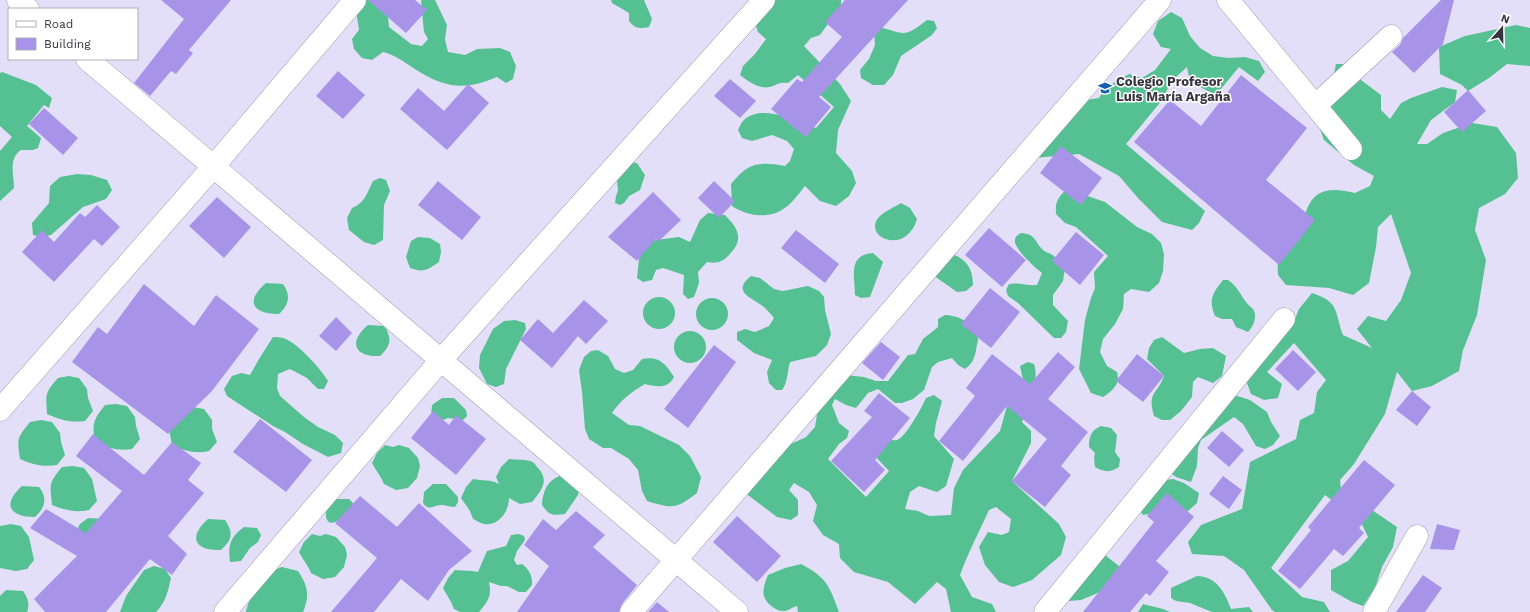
<svg xmlns="http://www.w3.org/2000/svg" width="1530" height="612" font-family="'Work Sans',sans-serif">
<rect width="100%" height="100%" fill="#e3dff8"/>
<path fill="#55c091" d="M362 0H383L388 17 389 27 411 44 422 46 428 39 424 32 421 1 422 0H435L447 25 445 39 448 52 465 55 477 49 500 48 510 52 516 66 513 79 506 83 497 77C465 91 444 88 415 69 404 62 395 55 383 52L372 60 362 58 354 49 352 39 359 30 356 11Z
M611 0H644L652 19 649 27C640 29 635 29 629 21V13L612 3Z
M764 0H841V6L820 35 811 38 804 46 840 84 851 101 838 130 836 153 852 171 856 183 849 196 836 206 820 201 805 186C798 195 790 206 780 211 766 219 745 215 732 206L731 184C748 163 758 161 785 166L790 161 794 149 787 141 772 135 752 141 742 138 738 130C740 126 742 121 745 119 764 104 797 121 816 128L834 107 798 75 788 83C781 82 779 83 773 86 761 91 749 82 740 75L743 66 755 54 766 39 758 32 756 26Z
M1171 12 1182 18 1190 36 1200 48 1213 56 1229 58 1245 57 1259 61 1265 72 1258 81 1239 67 1216 95 1202 88 1189 77 1187 67 1176 77 1168 88 1163 99 1126 144 1205 211 1199 223 1192 230 1162 222 1138 198 1119 176 1079 154 1034 158 1031 135 1039 123 1056 105 1099 98 1105 88 1129 74 1142 78 1155 70 1171 49 1161 47 1153 34 1158 21Z
M927 20 934 21 937 28 932 35 901 56 893 75 884 85H873L861 78 860 70 869 59 875 45 874 32 879 27C906 34 904 38 927 20Z
M1516 25 1530 28V66L1507 64 1489 78 1468 91 1462 85 1440 74 1439 47 1465 36Z
M1336 64H1347L1357 77 1381 95V110L1390 119 1401 103 1411 98 1442 87 1457 90 1455 102 1431 120 1417 144H1427L1443 133 1472 123 1497 127 1516 153 1518 178 1505 194 1479 208 1475 230 1486 260 1477 315 1463 350 1459 371 1432 386 1412 391 1397 372 1385 414 1354 464 1340 480 1341 489 1397 527 1393 547 1382 567 1375 588 1363 606 1352 602 1331 590V570L1348 561 1368 537 1361 522 1325 495 1271 568 1302 597 1324 602 1330 612H1275L1272 610 1244 570 1224 556 1192 554 1188 542 1201 525 1242 509 1250 462 1296 439 1300 420 1314 413 1317 392 1326 380 1294 343 1267 372 1282 384 1278 398 1264 400 1251 394 1244 375 1279 335 1295 319 1299 309 1312 293C1340 302 1334 311 1343 335L1372 348 1357 329 1368 316 1386 321 1401 300 1411 273 1391 214 1378 227 1376 247 1369 283 1353 295 1329 288 1286 285 1278 275 1277 249 1299 240C1307 202 1311 182 1355 193L1370 186 1374 176 1354 165 1324 140 1318 124 1332 84Z
M2 72 36 85 52 98 49 108 44 105 27 126 41 138 38 148 33 150H21C8 159 14 174 14 188L0 201V151L12 137 0 126V73Z
M630 162 637 163 645 175 640 190 629 196 624 203 620 205 615 203 616 196 618 191 617 180Z
M77 174 91 175 107 180 112 190 106 199 83 207 51 235 42 237 33 235 32 223 49 203 50 186 60 177Z
M380 178 386 180 390 191 384 205 383 240 374 245 364 242 349 230 347 218 352 208C365 203 367 193 373 181Z
M1067 189 1105 202 1137 227 1152 234 1161 243 1164 254 1163 271 1159 283 1149 292 1131 289 1124 294 1123 309 1115 324 1103 339 1100 352 1107 366 1117 372C1121 384 1112 391 1103 397L1091 393 1079 369 1085 320 1091 298 1095 288 1094 272 1108 256 1076 227 1065 223 1056 214C1055 202 1058 197 1067 189Z
M901 203 910 208 917 219C905 258 860 235 880 216 885 211 895 207 901 203Z
M708 213 725 215C739 229 744 240 729 255 723 262 716 264 707 262L698 272 699 283 694 297 688 299 683 294 684 275 663 268 656 270 652 280 643 282 637 278 639 259 649 243 656 240 679 237 690 242 700 220Z
M1021 233C1036 234 1034 241 1043 250 1045 252 1049 253 1051 254 1057 258 1061 262 1065 267L1063 281 1053 295V305L1068 321 1066 332 1061 338H1054L1018 303 1008 296 1006 290 1009 284C1018 282 1028 286 1037 285L1042 273C1035 268 1016 250 1015 242 1014 237 1018 235 1021 233Z
M418 237 430 238 440 244 441 252 439 262C427 270 424 273 410 268L406 257 411 241Z
M943 251C962 256 973 264 973 285L966 291 957 292 930 273Z
M873 253 883 262 870 297 861 298 855 295C855 277 847 255 873 253Z
M751 276 760 278 774 289 783 291 808 286 819 291 824 297 825 310 831 334 827 345 816 356 790 362C787 372 788 382 782 390H776L769 383 767 372 772 360 754 353 737 340V332L745 329 755 332 769 326 774 318C771 314 768 311 765 308 754 298 730 293 751 276Z
M1223 280H1228C1237 286 1240 294 1246 302 1248 305 1251 307 1253 309 1258 317 1253 327 1248 332L1236 327 1232 319H1222L1215 316C1208 299 1213 293 1223 280Z
M266 283 283 284C291 295 289 305 279 314 252 314 245 301 266 283Z
M643 313a16 16 0 1 1 32 0a16 16 0 1 1-32 0Z
M696 314a16 16 0 1 1 32 0a16 16 0 1 1-32 0Z
M945 315C958 315 977 324 978 339 978 342 976 347 976 351 974 359 972 364 965 369L958 365 952 358 938 362 932 367 924 390 913 399 902 403H895L878 389 868 393 856 408 846 405 835 399 832 405 839 423 849 431 847 438 839 444 828 459 866 497 889 471 872 453 884 439C887 439 893 441 897 440 906 437 922 407 926 398L934 395 942 401 936 423 934 436 954 459 946 486 937 492 919 486 910 492 905 509 918 511 929 516 951 515 954 488 963 470 1000 431 1010 395 1023 380 1020 366 1028 362 1034 364C1040 381 1028 406 1022 422L1031 431V443L1012 481 1059 524 1066 537 1061 555 1032 580 1013 587 999 582 985 565 979 547 988 532 1002 535 1009 532 1011 519 996 507 989 510C979 532 968 553 960 575L972 597 992 604 996 612H951L946 589 937 582 915 604 888 582 854 572 840 558 839 544 823 535 813 521 817 505 809 492 794 483 789 490 798 500V515L791 520 777 517 744 492 782 448 806 437 815 427 819 402 846 375 864 377 876 381H888L908 355 915 354 923 339 938 327V319Z
M515 320 525 323 526 329 506 369 504 384 496 387 487 384 479 368 480 355 493 329 504 321Z
M368 325 384 326C393 338 390 347 380 356 354 357 348 342 368 325Z
M674 347a16 16 0 1 1 32 0a16 16 0 1 1-32 0Z
M273 337C276 337 280 337 283 338 297 342 320 368 328 381L324 389H318L307 378 290 369 278 374 277 388 280 396 304 417 318 427 335 435 343 443 341 453 328 457 303 444 285 432 273 426 227 396 224 389 232 376 241 373 250 375 259 359Z
M1162 337 1184 353 1200 349 1213 348 1226 356 1222 376 1213 383 1198 377 1193 382 1192 397 1181 411 1170 420H1162L1154 416C1147 392 1157 395 1164 376L1147 359 1149 348 1154 340Z
M598 350 608 356 615 369 624 373 633 370 642 359C659 356 665 363 674 377 668 389 657 387 645 384 630 393 622 399 612 413L629 425 640 426 679 445 690 456 701 477 697 493C676 509 673 509 647 501L642 491 638 470 629 459 611 448H603L589 439 585 429 582 392 579 370 584 357 591 351Z
M69 376 79 378 87 389 88 398 93 411 85 421C70 423 61 420 47 414 46 394 44 394 58 378Z
M1231 394 1250 400 1267 412 1271 422 1280 436 1273 445 1265 449 1256 446 1243 424 1234 417 1201 440 1198 448 1197 466 1191 482 1176 477 1168 471Z
M442 398H454L466 410 467 416 463 420 448 418 443 420 431 416 432 405Z
M116 404 127 406 135 417 136 426 140 439 132 449C118 451 108 448 95 443 92 424 93 420 105 405Z
M193 407 204 409 212 420V429L217 442 209 451C195 454 185 451 172 445L169 429Z
M41 420 52 422 60 433 61 442 65 455 57 465C43 467 33 465 20 459 17 438 17 438 30 422Z
M1101 426 1111 428 1117 435 1115 452 1120 459 1119 467C1109 473 1104 472 1095 467L1094 458 1095 453 1089 447C1089 437 1091 430 1101 426Z
M385 445 393 447 399 445 409 448 418 458 420 466 417 478 408 488 396 490 384 484C381 476 376 471 372 463L377 453Z
M509 459C516 460 523 459 530 461 534 462 535 464 537 467 550 480 542 490 532 502L520 504 509 498C509 511 499 526 485 524 481 524 476 520 473 519L470 511 461 498 466 487 473 479C482 481 491 479 499 484L496 477 501 467Z
M73 466 84 468 92 479 97 501 89 510C75 513 65 510 52 505 50 484 48 484 62 467Z
M563 475 580 486 578 495 565 514C552 516 549 515 542 505 543 490 548 479 563 475Z
M1173 479 1184 483 1199 493 1197 503 1188 511 1175 509 1143 515 1138 507 1164 480Z
M433 484H446L458 497V502L455 507C450 507 445 505 441 505 433 505 429 512 423 503L424 492Z
M22 486 39 487C48 498 45 508 35 517 9 517 2 504 22 486Z
M336 499H349L355 505C345 515 323 539 326 506Z
M88 518 105 519 106 543 76 531 80 524Z
M208 519 225 520C234 533 232 540 221 550 194 551 188 537 208 519Z
M11 524 21 526 29 537 34 560 27 569 16 571 0 568V526Z
M244 527 257 528 261 535 258 542 250 548 241 561 230 562C228 545 230 537 244 527Z
M312 534 320 536 326 534 336 537 345 547 347 555 344 567 335 577 323 579 311 573C308 565 303 560 299 552L304 542Z
M519 534 524 536 525 540 517 551 514 560 517 565 522 564C529 569 533 577 532 585L526 592H519L507 586H501L489 582C492 596 488 601 479 612H460L454 609 451 602 443 588 448 578 455 570C463 571 470 570 478 572L487 551 506 546 511 535Z
M1105 555 1124 570 1105 590 1081 600 1069 601 1065 593Z
M801 564C827 578 829 585 839 612H798L797 606C793 607 789 610 785 611 777 612 766 604 764 596 762 590 766 580 768 575L785 568Z
M154 566 165 569 171 578C168 591 166 602 156 612H120L126 596 144 570Z
M282 567 298 571C308 586 310 595 303 612H246C247 605 252 594 257 589 259 586 259 588 262 585 271 578 266 572 282 567Z
M1197 576C1217 577 1224 591 1231 609L1249 607 1253 612H1212L1190 603 1176 601 1171 598V588Z
M6 590 23 591C28 598 30 604 27 612H0V596Z
M1143 604 1163 609 1170 612H1138Z"/>
<path fill="#a794e8" d="M161 0H231L189 50 193 53 176 74 171 71 150 96 134 83 184 19Z
M368 0H415L427 10 406 33Z
M845 0H908L819 97 831 107 806 137 771 109 797 79 802 82 842 37 825 22Z
M1441 0H1454L1443 44 1414 73 1392 52 1400 45 1403 38Z
M338 71 365 95 343 119 316 96Z
M1241 75 1307 128 1266 180 1315 220 1279 265 1134 142 1170 100 1201 126Z
M730 79 756 101 740 118 714 96Z
M468 84 489 103 447 150 400 109 418 88 444 111Z
M1468 90 1486 111 1462 132 1444 112Z
M44 108 78 138 63 155 29 124Z
M1061 146 1102 178 1081 205 1040 173Z
M438 181 481 217 462 240 418 205Z
M714 181 735 201 719 218 698 198Z
M653 192 681 220 658 242 656 239 637 261 608 237Z
M217 197 251 227 224 258 189 226Z
M97 205 120 227 102 246 94 239 54 282 22 252 42 230 54 242 80 213 85 217Z
M989 228 1026 260 1002 287 965 255Z
M796 230 839 264 825 283 781 248Z
M1076 232 1104 255 1080 285 1052 261Z
M144 284 194 326 216 295 259 329 212 391 168 434 72 362 98 327 107 334Z
M990 288 1020 312 991 348 961 324Z
M584 300 608 321 586 344 578 336 552 368 520 340 538 319 553 333Z
M336 317 352 333 336 351 319 336Z
M881 342 900 357 883 380 862 363Z
M714 345 736 362 688 428 664 409Z
M1293 350 1316 372 1298 391 1275 369Z
M1058 352 1075 367 1048 399 1088 432 1061 466 1071 475 1045 507 1012 481 1047 439 1007 406 963 461 939 441 975 396 966 388 992 354 1030 384Z
M1137 354 1164 376 1143 402 1116 381Z
M1412 391 1431 407 1417 426 1396 410Z
M879 393 910 418 875 460 885 470 864 492 831 461 872 417 864 411Z
M433 411 449 425 456 415 486 439 456 475 411 438Z
M260 419 312 460 286 492 233 452Z
M1222 431 1244 450 1229 467 1207 448Z
M93 434 144 475 172 442 201 463 188 480 204 493 168 536 187 554 172 575 150 559 106 612H45L34 599 77 556 30 528 46 509 86 533 122 491 76 456Z
M1364 460 1395 485 1359 528 1364 533 1343 556 1334 549 1300 589 1278 571 1311 530 1308 527Z
M1223 476 1242 490 1229 509 1209 494Z
M1167 493 1194 517 1156 561 1169 572 1150 596 1146 593 1130 612H1083L1154 522 1147 516Z
M360 496 397 527 419 503 472 551 449 570 428 601 401 579 374 612H331L377 558 335 523Z
M576 511 605 535 593 547 637 585 622 604 619 612H517L549 566 524 545 543 519 556 530Z
M737 516 781 556 757 582 713 542Z
M1437 524 1460 530 1454 550 1430 549Z
M1423 575 1442 588 1425 612H1396Z
M657 602 669 612H648Z"/>
<g fill="none" stroke-linecap="round" stroke-linejoin="round">
<g stroke="#9f9bb3" stroke-width="23">
<path id="street" d="M18 0 28 9
M1228 0 1351 149
M87 59 737 612
M1316 105 1391 36
M0 410 213 167 355 0
M225 612 441 360 764 0
M1045 612 1284 319
M1374 612 1417 536"/>
</g>
<g stroke="#9f9bb3" stroke-width="23">
<path id="secondary" d="M631 612 1160 0"/>
</g>
<use href="#street" stroke="#fff" stroke-width="22"/>
<use href="#secondary" stroke="#fff" stroke-width="22"/>
</g>
<defs>
<g id="school-bare" transform="scale(1.08)"><path d="M0-5L7-2L0 1L-7-2ZM-4 1L0 2.5L4 1V4Q0 6-4 4Z" fill="#1060af" stroke="#fff" stroke-width="2.5" paint-order="stroke"/></g>
</defs>
<g fill-rule="evenodd">
<use href="#school-bare" x="1105" y="88"/>
</g>
<g text-anchor="middle" dominant-baseline="central" stroke-width="3" stroke-linejoin="round" paint-order="stroke">
<g font-size="13" font-weight="bold" fill="#36343e" stroke="#fff" text-anchor="start">
<text x="1116" y="81">Colegio Profesor<tspan x="1116" dy="15">Luis María Argaña</tspan></text>
</g>
</g>
<rect x="8" y="8" width="130" height="52" fill="#ffffff" stroke="#afaeb2"/>
<rect x="16" y="21" width="20" height="6" fill="#ffffff" stroke="#afaeb2"/>
<text x="44" y="28" font-size="12" fill="#36343e">Road</text>
<rect x="16" y="38" width="20" height="12" fill="#a794e8" stroke="#afaeb2"/>
<text x="44" y="48" font-size="12" fill="#36343e">Building</text>
<g transform="translate(1502 28) rotate(20)" stroke="#ffffff" stroke-width="3" paint-order="stroke">
<path d="M0-3L7 15L0 10L-7 15Z" fill="#36343e"/>
<text y="-6" font-size="11" font-weight="bold" text-anchor="middle" fill="#36343e">N</text>
</g>
</svg>
